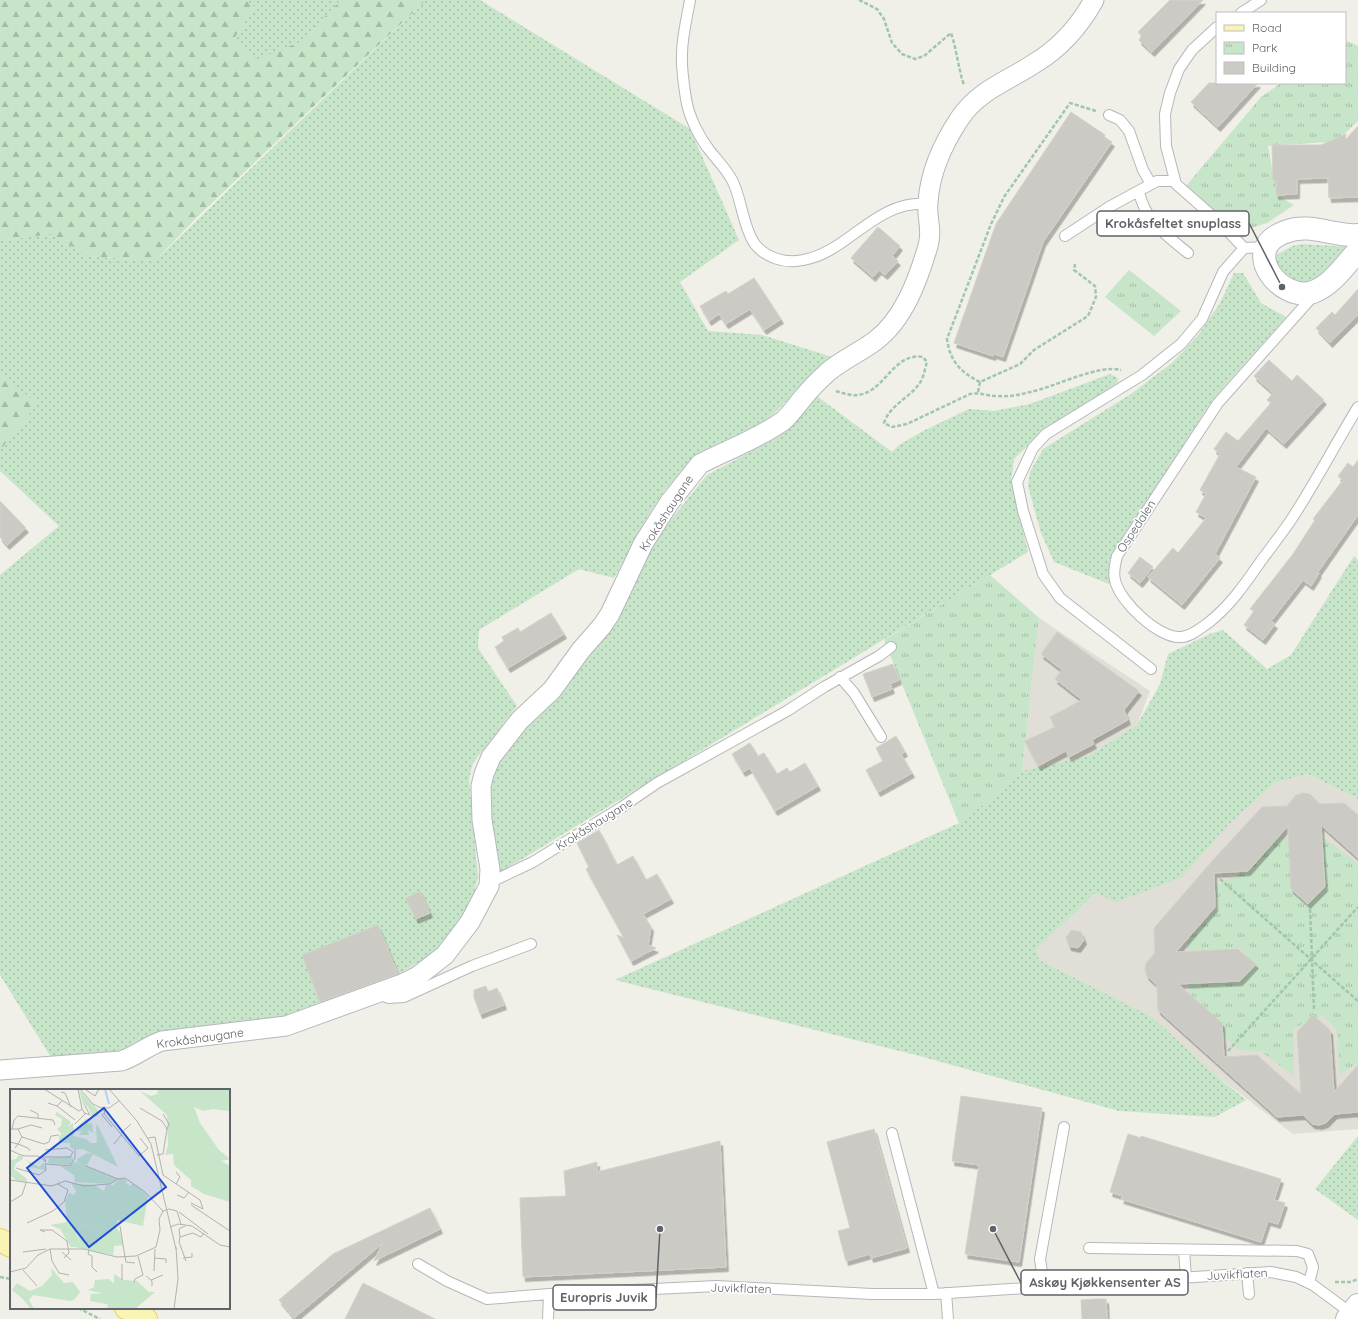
<svg xmlns="http://www.w3.org/2000/svg" width="1358" height="1319" font-family="Quicksand,sans-serif">
<defs>
<pattern id="grass-dots" width="8" height="8" patternUnits="userSpaceOnUse"><rect width="8" height="8" fill="#c7e5c9"/><path d="M2 2h.1M6 6h.1" fill="none" stroke="#a5bda7" stroke-width="1.8" stroke-linecap="round"/></pattern>
<pattern id="forest-firs" width="22" height="20" patternUnits="userSpaceOnUse"><rect width="22" height="20" fill="#c7e5c9"/><path d="M5 1l3.5 6h-7zM16 11l3.5 6h-7z" fill="#a5bda7"/></pattern>
<pattern id="park-tufts" width="24" height="20" patternUnits="userSpaceOnUse"><rect width="24" height="20" fill="#c7e5c9"/><path d="M3 7l-1-3M5 7V3M7 7l1-3M15 17l-1-3M17 17v-4M19 17l1-3" fill="none" stroke="#a5bda7"/></pattern>
<filter id="shadow"><feDropShadow dx="2.5" dy="4.5" stdDeviation="0" flood-color="#0004"/></filter>
</defs>
<rect width="100%" height="100%" fill="#f0efe8"/>
<path fill="#e0ded6" d="M1039 618 1150 691 1137 725 1088 756 1022 771Z
M1308 774 1358 799V1129L1293 1134 1213 1073 1152 1017 1039 960 1036 950 1095 893 1228 825 1276 782Z"/>
<path fill="url(#grass-dots)" d="M245 0H341L300 42 258 60 233 40 255 7Z
M426 0H480L690 129 739 240 680 282 708 331 762 335 832 357 762 425 682 473 665 490 649 514 614 578 579 569 479 630 478 648 517 706 473 763 469 779 478 877 468 916 437 952 398 974 378 925 302 955 321 1004 259 1028 121 1055 54 1062 0 975V575L59 526 0 471V450L37 404 2 377 0 368V241L51 233 89 256 155 261Z
M1302 244 1349 247 1316 279 1308 283 1289 282 1276 266 1275 256 1292 246Z
M1234 273H1243L1261 303 1286 317 1213 399 1109 560 1114 586 1054 562 1041 533 1028 486 1030 472 1043 449 1131 394 1172 363 1199 334 1220 303Z
M1110 374 1118 378 1117 383 1034 440 1014 459 1011 482 1028 552 499 873 486 817 488 774 503 748 566 684 602 641 624 606 640 558 707 475 773 440 814 394 892 452 899 445 923 431 969 409 994 411 1030 404Z
M1354 556 1358 560V799L1308 774 1276 782 1228 825 1182 877 1116 902 1095 893 1036 950 1039 960 1152 1017 1213 1073 1246 1100 1215 1117 1119 1111 916 1055 615 980 959 823 1012 783 1022 771 1088 756 1137 725 1160 684 1168 654 1210 634 1223 630 1267 669 1291 655Z
M1358 1136V1220L1315 1189Z"/>
<path fill="url(#forest-firs)" d="M0 0H245L255 7 233 40 258 59 300 42 341 0H426L196 218 155 261 89 256 51 234 0 241Z
M0 368 3 377 38 404 0 450Z"/>
<path fill="url(#park-tufts)" d="M1345 40 1358 46V121L1343 135 1328 142 1268 146 1277 195 1294 205 1267 223 1238 232 1186 186 1261 97 1281 83H1345Z
M1129 270 1181 311 1154 336 1105 297Z
M990 575 1039 618 1022 771 1012 783 959 823 884 640Z
M1322 836 1358 864V1062L1340 1075 1337 1030 1323 1015 1294 1028V1076L1262 1052 1238 1050 1221 1033 1188 996 1189 984 1240 982 1257 965 1239 948 1187 951V940L1217 908 1216 885 1249 869 1277 837H1289L1291 889 1307 905 1324 888Z"/>
<path fill="#cccac4" stroke="#d4d1c7" filter="url(#shadow)" d="M1170 0H1203L1152 52 1139 40 1142 36 1138 32Z
M1209 83H1258L1218 127 1191 102Z
M1071 112 1105 135 1104 137 1112 142 1043 242 1003 357 994 354 993 356 954 343 996 224Z
M1358 126V197L1329 198 1328 178 1297 179V194L1276 195V180H1273L1272 145H1321L1346 134 1345 140Z
M878 227 900 246 892 256 898 261 885 275 879 270 873 277 851 258Z
M754 278 781 319 764 330 750 309 726 324 719 314 709 321 700 306 726 291 728 294Z
M1358 289V315L1330 343 1316 328 1332 312 1335 315Z
M1269 360 1292 381 1297 375 1324 400 1284 444 1266 428 1236 467 1256 477 1215 554 1220 558 1182 605 1148 577 1173 548 1178 553 1206 518 1196 512 1206 494 1200 490 1220 454 1214 449 1226 432 1238 441 1271 403 1267 400 1273 393 1254 376Z
M1358 460V515L1318 572 1319 573 1311 586 1303 580 1271 621 1275 624 1263 640 1244 625 1254 611 1250 609 1293 554 1315 520 1313 519 1343 480 1338 476 1348 463 1353 467Z
M0 501 26 528 7 545 0 537Z
M1140 557 1153 567 1140 583 1128 573Z
M551 613 564 634 508 668 495 647 504 641 502 637 518 628 520 632Z
M1057 632 1139 691 1124 710 1128 720 1092 740 1094 744 1069 757 1066 751 1038 766 1025 741 1055 727 1050 717 1082 700 1055 679 1062 670 1041 654Z
M893 664 899 680 890 684 892 689 872 697 863 674Z
M896 736 905 752 901 754 912 773 878 792 866 770 883 761 876 748Z
M750 743 758 756 764 753 777 774 787 768 790 772 805 763 818 786 775 811 750 768 743 772 732 754Z
M1303 793 1310 794 1320 804 1344 803 1358 815V858L1321 825 1325 887 1308 904 1291 889 1288 826 1248 871 1214 873 1215 907 1176 952 1238 949 1256 964 1240 981 1178 984 1222 1023 1224 1057 1257 1055 1301 1094 1297 1032 1313 1015 1330 1030 1334 1092 1358 1065V1112L1335 1114 1326 1123 1319 1125 1312 1124 1303 1115 1277 1117 1158 1010 1157 985 1147 976 1145 970 1146 963 1155 953 1154 928 1213 860 1262 807 1287 806 1296 795Z
M599 830 617 865 633 856 646 880 657 874 671 899 643 914 651 927 648 945 656 948 631 961 617 935 624 938 586 869 589 867 577 843Z
M420 891 430 913 416 919 406 898Z
M378 925 398 974 320 1002 302 955Z
M1072 930 1081 932 1084 940 1078 948 1069 946 1066 937Z
M486 986 488 992 497 988 504 1005 480 1014 474 997V990Z
M961 1096 1042 1108 1019 1262 965 1254 979 1165 952 1161Z
M874 1129 907 1248 871 1258 870 1254 846 1261 838 1231 850 1228 827 1142Z
M1128 1134 1141 1138V1136L1281 1179 1274 1200 1285 1203 1278 1224 1268 1221 1261 1242 1121 1199 1123 1196 1110 1192Z
M720 1141 726 1267 523 1277 520 1198 566 1196 564 1171 597 1162V1172Z
M430 1208 440 1229 374 1261 383 1243 294 1318 279 1300 333 1254Z
M363 1283 435 1319H345Z
M1096 1299H1106L1107 1319H1082L1081 1300Z"/>
<g fill="none" stroke-linecap="round" stroke-linejoin="round">
<g stroke="#b5b7bb" stroke-width="12">
<path id="lane" d="M690 0C687 18 682 36 682 54 681 68 684 85 686 99 689 117 699 137 710 151 718 161 726 169 732 180 742 199 742 224 754 243 765 258 786 264 803 260 849 252 875 200 927 204
M1241 13 1261 0
M1217 27 1192 50 1179 69 1170 93 1165 114 1166 146 1176 184 1217 220 1244 248
M1109 115 1120 120 1129 131 1143 170 1151 184
M1139 191C1144 220 1166 235 1188 253
M1065 236 1109 207 1157 181H1175
M1315 294 1218 403 1117 556C1115 564 1113 573 1115 580 1119 601 1159 639 1181 637 1190 637 1201 628 1208 623 1230 606 1245 584 1261 561 1272 546 1283 532 1293 517 1316 481 1336 443 1358 407
M1151 669 1060 598 1043 574 1023 511 1017 482 1033 448 1046 434 1142 375 1181 344 1202 319 1223 272 1244 248 1266 247
M840 677 854 693 881 737
M491 882 533 862 622 807 657 783 787 711 824 687 879 656 891 647
M378 994 389 998 404 997 472 966 531 944
M892 1133 934 1294
M1089 1248 1297 1251 1308 1254 1313 1267 1309 1283
M1184 1250 1186 1277
M418 1264 447 1281 487 1299 549 1294
M1247 1273 1249 1294
M1044 1286 1040 1259 1064 1127
M946 1293 948 1319
M548 1319 549 1294 717 1286 872 1294H934L1271 1272 1296 1277 1313 1285 1351 1313"/>
</g>
<g stroke="#b5b7bb" stroke-width="21">
<path id="street" d="M0 1070 121 1061C135 1057 147 1046 162 1041L286 1026 402 984 418 976 445 955 470 922 489 886 490 869 482 820 481 786 484 774 491 757 520 720 552 690 581 650 602 626 610 614 643 544 669 503 700 464C727 450 758 439 783 421 790 415 796 406 802 399 810 389 819 380 829 371 844 359 860 352 875 341 904 319 918 280 928 246 933 228 926 219 928 202 930 172 944 142 960 118 979 90 1008 81 1035 63 1060 48 1080 25 1094 0"/>
</g>
<g stroke="#b6b9be" stroke-width="24">
<path id="secondary" d="M1358 235C1333 237 1310 222 1285 232 1238 249 1281 303 1313 292 1332 285 1345 265 1358 251
M1347 1319 1358 1305"/>
</g>
<g stroke="#e7cd6b" stroke-width="24">
<path id="primary" d="M0 1240 11 1246
M126 1308 146 1319"/>
</g>
<path stroke="#a0c6ae" stroke-width="2.5" stroke-dasharray="4 2" stroke-linecap="butt" d="M859 0 877 9 884 19 892 43 902 54 915 59 924 56 951 33C957 50 958 68 964 85
M980 382C960 372 950 361 947 339L991 224 1004 197 1070 103 1096 111
M836 391C842 393 851 396 858 395 885 392 893 352 923 357L927 362C925 368 924 376 921 381 912 397 890 404 884 423L892 427 907 424 970 394C980 392 987 396 997 396 1008 397 1019 395 1030 392 1055 387 1098 364 1121 370
M978 392 980 382 1020 364 1034 350 1088 316 1096 297 1095 286 1074 270 1075 264
M1220 879 1358 1001
M1310 909 1314 1009
M1228 1051 1358 907
M0 1277 11 1279
M1335 1282H1351L1358 1279
M78 1308 100 1319"/>
<use href="#lane" stroke="#fff" stroke-width="10"/>
<use href="#street" stroke="#fff" stroke-width="19"/>
<use href="#secondary" stroke="#fff" stroke-width="22"/>
<use href="#primary" stroke="#f9f3b4" stroke-width="22"/>
</g>
<g text-anchor="middle" dominant-baseline="central" stroke-width="3.5" stroke-linejoin="round" paint-order="stroke">
<g font-size="12" fill="#5f6267" stroke="#fff">
<text transform="translate(666 513) rotate(-57)">Krokåshaugane</text>
<text transform="translate(1136 526) rotate(-57)">Ospedalen</text>
<text transform="translate(594 824) rotate(-32)">Krokåshaugane</text>
<text transform="translate(200 1038) rotate(-8)">Krokåshaugane</text>
<text transform="translate(1237 1274) rotate(-3)">Juvikflaten</text>
<text transform="translate(741 1288) rotate(2)">Juvikflaten</text>
</g>
</g>
<g transform="translate(10 1089)">
<rect width="220" height="220" fill="#f0efe8"/>
<path d="M69 1 88 21V27H82L78 18 73 16ZM47 23 61 33 58 38 63 34 64 47 76 50 81 54H87L86 36 88 37 108 78 73 60 64 61 60 58V54H49V47L52 45 47 40 51 37 52 30 45 26ZM62 67 63 71 60 76 38 74 39 69ZM64 73 107 90 99 95 65 93 64 86 50 77 59 78ZM111 89 117 91 116 94 120 97 123 94 138 107 133 137 107 131 106 138H101L98 145 93 148 87 138 57 133 58 138 70 141 67 145 71 158H61L50 140 40 136 57 133 55 112 59 104 64 106 66 102 61 94 84 96 94 102 96 96H103Z" fill="#c7e5c9"/>
<path d="M148 0H220V22L203 20 193 22 184 18 190 34 209 61 220 70 211 72 220 77V113L194 105 181 97V91L164 76 163 65 155 66 158 56 157 26 130 2 141 7 147 5ZM9 66 13 67V70L6 74 4 80 16 89 18 94 6 91 0 86V71L6 70ZM57 133 87 138 93 147 98 145 100 138H106L110 143 113 156 104 157 103 166 65 158H71L67 143 70 141 58 138ZM41 179 54 194 63 193 70 203 65 210 60 212 23 206 19 211 24 220H21L13 210 2 201 7 194 20 202 32 197 42 186ZM104 185 114 191 127 192 139 203H145L125 220H98L97 215 80 212 81 205 97 204 104 207 109 200 104 195Z" fill="#c7e5c9"/>
<path d="M99 190 109 200V204L104 207 78 201 84 198 85 191Z" fill="#c7e5c9"/>
<path d="M76 30 80 31 78 35 82 34 83 44 78 41 79 46H69L72 41 67 43V38ZM77 64 83 65 76 78 67 74V70ZM18 72 29 78 34 74 35 81 20 78Z" fill="#c7e5c9"/>
<path fill="none" stroke="#b0d4f8" stroke-width="2" d="M95 0 99 15"/>
<path fill="none" stroke="#b2b3b0" stroke-width="1" d="M34 0 69 22 72 20 68 0M70 0 83 15 91 19H99L109 12M99 0 127 32 141 55 166 160M76 1 85 7 89 0M51 3 55 4 61 18M38 14 47 17 52 12M47 17 65 31M75 17 80 26 75 24M130 19 152 32 157 40 153 65 147 66M94 20 95 26 129 67 138 59 130 49M20 21 28 25V29M94 24 92 26 102 38M153 25 159 35 157 40M65 35 75 25 72 20M0 40H8L12 48 34 55 39 53 41 47 49 46M2 40 4 31 8 27 43 31 45 36M8 40 21 36 32 39M111 44 121 35M12 48 8 55 18 59 20 62M138 49 145 48 153 86 190 111 193 120 181 114M0 53 8 55 5 59M104 55 112 45M0 61 11 66 16 67H27L30 68H34L36 73 30 68M35 61 57 59 63 63 60 68H35M36 75 60 77 65 69V61M76 77 108 90M6 79 29 86 36 81 35 74M166 83 170 88 166 95M0 91 42 97 55 92 74 97 100 95 108 90 115 89 135 103 153 122M167 106 174 109 179 103M0 113 12 106 16 94M181 116 220 142M169 123 198 145M17 134 43 122 54 113 58 101 48 95M110 137 115 168M160 138 168 135 182 137 210 156 220 158M35 143 30 141H42L57 152 59 164 54 169M170 148 169 140 175 137M40 160 42 172 49 184 59 186M79 161 78 165 82 167V178L87 183M13 163 36 160M52 163 61 171M115 168 116 173 125 174M144 169 156 170V174M173 169 182 168V164M176 172 169 153 170 148 183 144 191 148 194 144M112 175V191M13 181 27 197M144 182 145 160M0 183 16 179 28 166 40 160H74L107 168 126 167 146 158 150 141 149 130 153 122 159 120 167 122 171 135M136 187 142 192V197M141 191 153 186M124 193 125 190 133 186 128 167M164 220 168 190 166 158"/>
<path fill="#1d4ed8" fill-opacity="0.15" stroke="#1d4ed8" stroke-width="2" d="M94 19 156 98 79 158 17 79Z"/>
<rect width="220" height="220" fill="none" stroke="#5f6267" stroke-width="2"/>
</g>
<path fill="none" stroke="#5f6267" stroke-width="1.5" d="M1282 287L1249 223M993 1229L1021 1283M660 1229L656 1298"/>
<g fill="#5f6267" stroke="#fff" stroke-width="1.5">
<circle cx="1282" cy="287" r="4"/>
<circle cx="993" cy="1229" r="4"/>
<circle cx="660" cy="1229" r="4"/>
</g>
<g fill="#fff" stroke="#5f6267" stroke-width="1.5">
<rect x="1097" y="211" width="152" height="25" rx="4"/>
<rect x="1021" y="1270" width="167" height="25" rx="4"/>
<rect x="553" y="1285" width="103" height="25" rx="4"/>
</g>
<g font-size="13" text-anchor="middle" font-weight="bold" fill="#5f6267">
<text x="1173" y="228">Krokåsfeltet snuplass</text>
<text x="1105" y="1287">Askøy Kjøkkensenter AS</text>
<text x="604" y="1302">Europris Juvik</text>
</g>
<rect x="1216" y="12" width="130" height="72" fill="#ffffff" stroke="#bfc0c2"/>
<rect x="1224" y="25" width="20" height="6" fill="#f9f3b4" stroke="#bfc0c2"/>
<text x="1252" y="32" font-size="12" fill="#5f6267">Road</text>
<rect x="1224" y="42" width="20" height="12" fill="url(#park-tufts)" stroke="#bfc0c2"/>
<text x="1252" y="52" font-size="12" fill="#5f6267">Park</text>
<rect x="1224" y="62" width="20" height="12" fill="#cccac4" stroke="#bfc0c2"/>
<text x="1252" y="72" font-size="12" fill="#5f6267">Building</text>
</svg>
